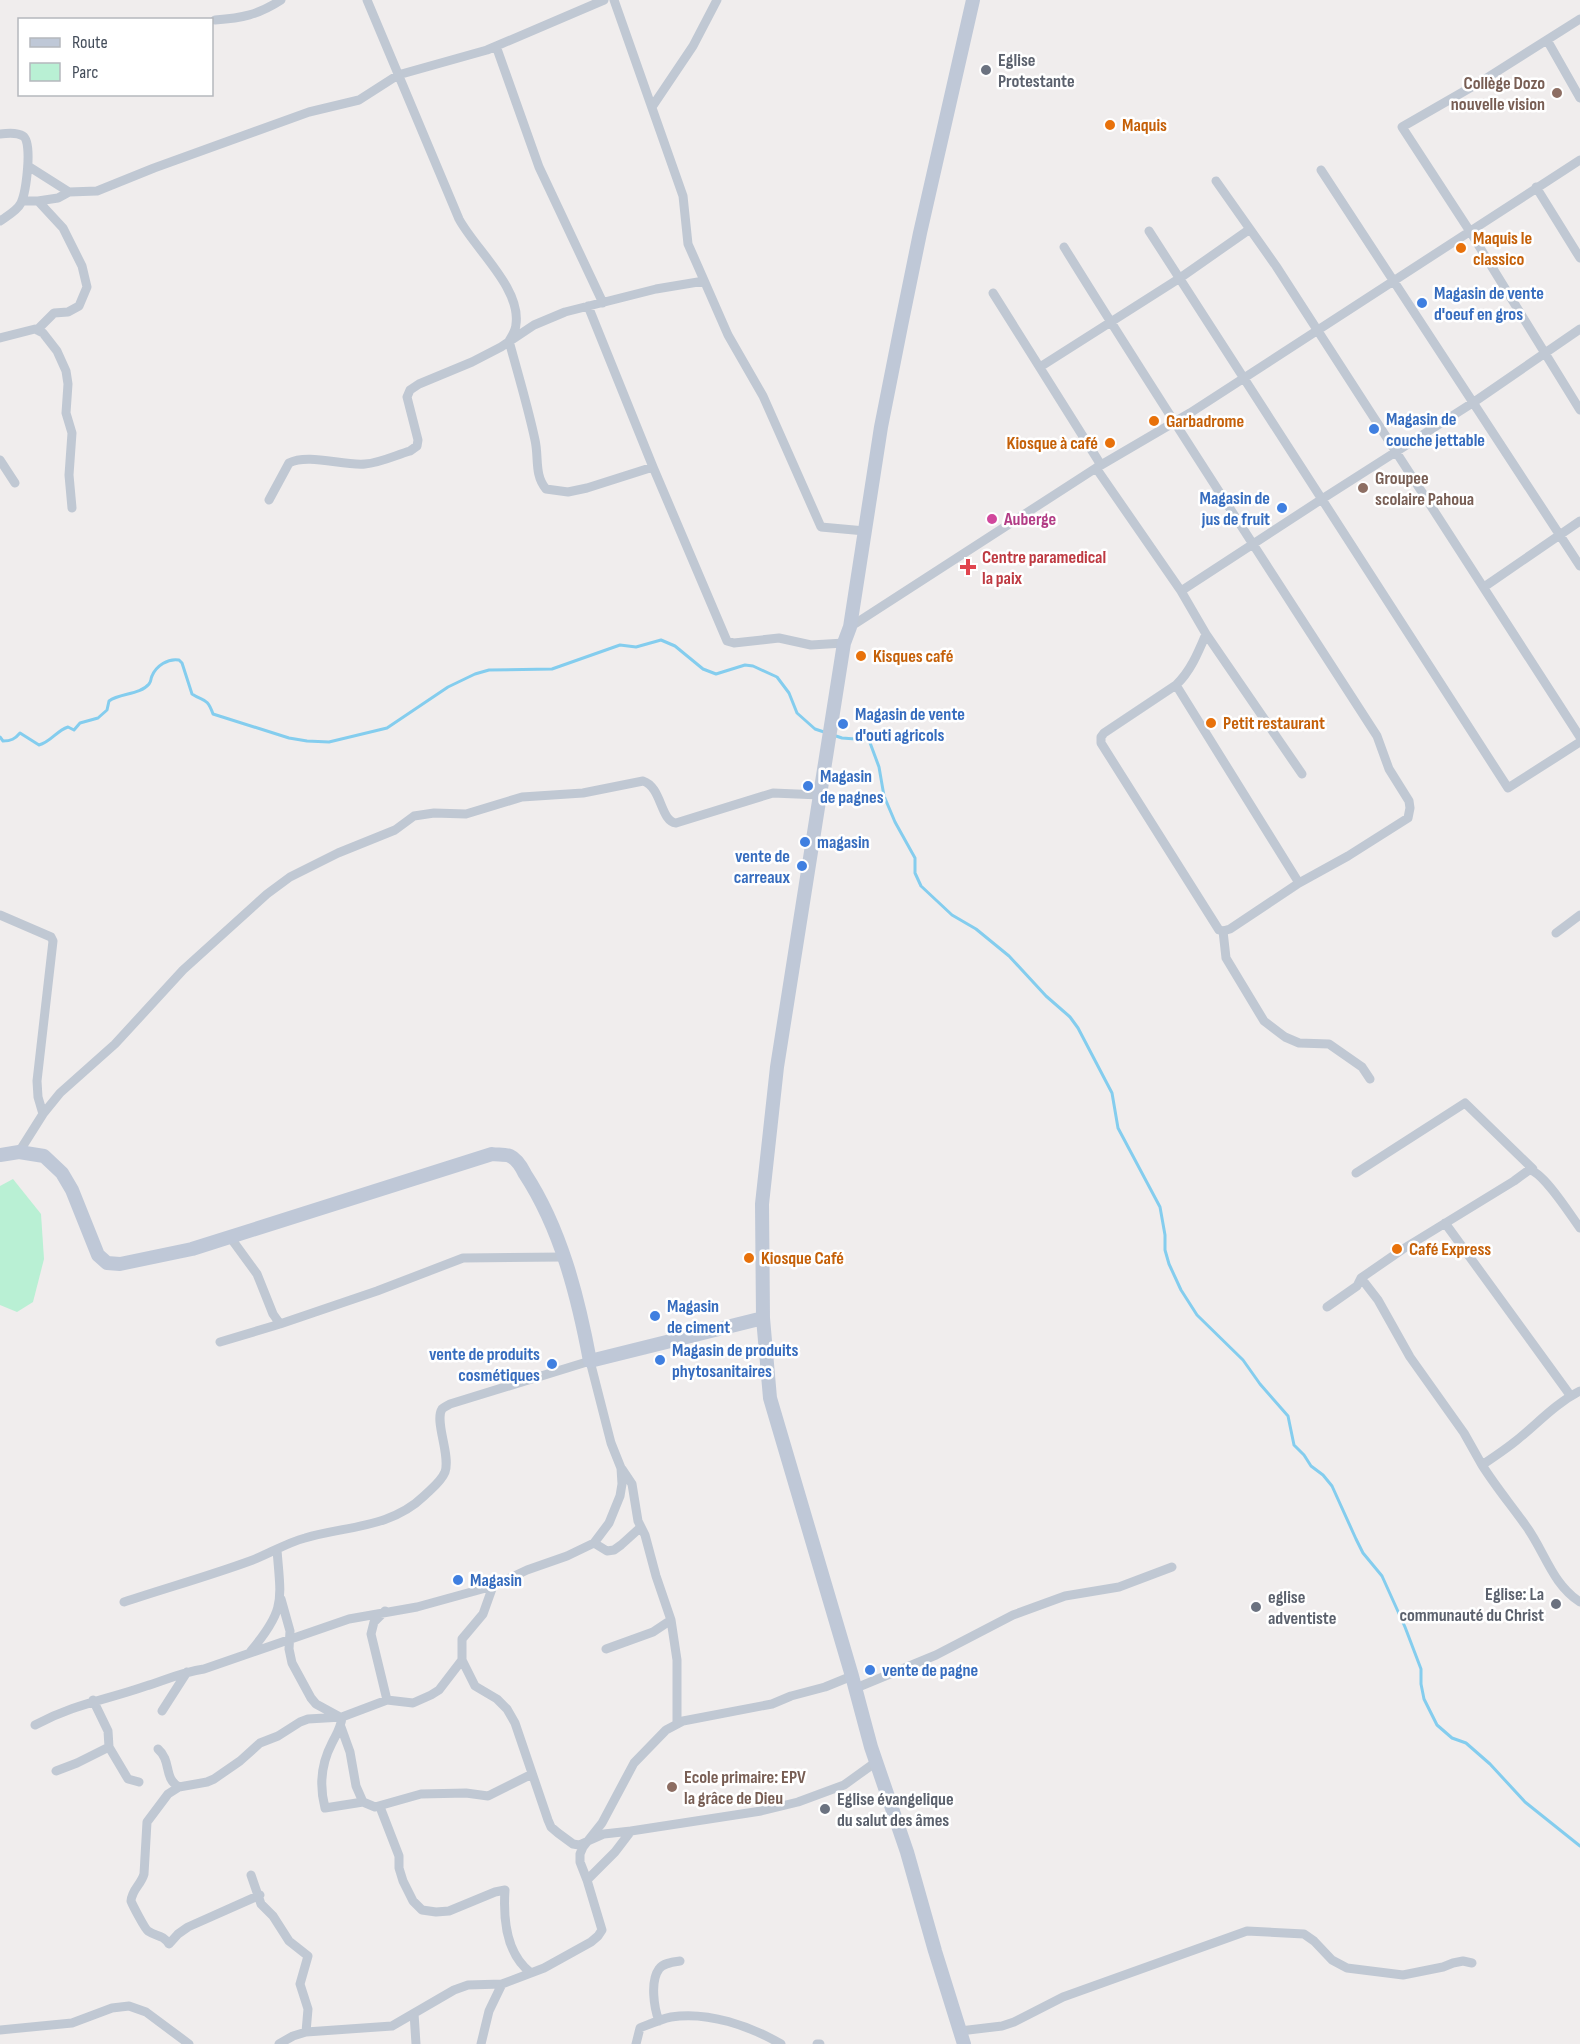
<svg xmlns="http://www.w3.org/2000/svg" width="1580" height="2044" font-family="'Sofia Sans Condensed',sans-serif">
<rect width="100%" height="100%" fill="#f0eded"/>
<path fill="#b9f0d4" d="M13 1179 41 1214 44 1259 33 1302 17 1312 0 1305V1186Z"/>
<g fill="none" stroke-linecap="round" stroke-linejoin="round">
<path stroke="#84cdee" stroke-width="3" d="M833 735 842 738 869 740 879 767 884 796 895 822 915 858V873L921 886 952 915 976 929 1009 956 1046 996 1070 1017 1078 1028 1112 1093 1118 1128 1160 1207 1165 1235V1250L1169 1264 1181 1290 1197 1315 1243 1360 1260 1384 1288 1416 1294 1445 1304 1455 1311 1466 1323 1475 1332 1486 1356 1539 1363 1553 1382 1576 1405 1627 1421 1669V1684L1424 1699 1437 1725 1452 1738 1466 1743 1490 1764 1525 1802 1580 1846
M0 737 3 741C11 741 15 739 20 733L39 745C51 742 56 731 68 727L74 730 80 723 98 718 107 710 109 701C120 693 140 695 149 684 152 680 150 680 152 676 156 666 168 658 179 660L182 663 192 694C204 702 207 697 213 714L289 738 307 741 329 742 387 728 448 687 475 674 489 670 552 669 620 645 636 647 661 640 675 646 703 669 716 674 745 665 753 666 777 677 789 693 797 713 815 729 827 733"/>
<path stroke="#c0c8d3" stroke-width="9" d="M367 0 459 219C475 249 521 288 516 324 516 330 512 336 509 341 518 374 528 407 535 440 539 457 534 475 546 489L568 492 587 488 653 467
M614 0 683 196 688 244 696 262 728 335 763 396 821 527 865 531
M1580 19 1482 81 1402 127 1471 233 1580 410
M215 20C242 18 258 15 281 0
M1547 40 1580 98
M496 46 539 167 603 303
M652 107 693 46 717 0
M0 134C7 133 17 132 23 136 33 142 26 192 21 203 17 211 7 216 0 221
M28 166 69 192
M1321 170 1580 566
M1216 181 1276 266 1580 737
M1536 187 1580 258
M22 201H38L63 228 82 266 87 287 79 306 68 312 54 313 37 330
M38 201 58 198 69 192 97 191 154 168 309 112 359 100 398 75 487 50 604 0
M1149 231 1508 788 1580 742
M1064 247C1166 412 1272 573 1377 736L1389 769 1409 801 1410 808 1408 818 1348 856 1299 883 1176 685C1190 672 1198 653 1206 634L1181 591 1096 468
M993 293 1101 465
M588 306 653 467 727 641 734 643 779 638 811 645 844 643
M0 338 35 329 43 333 57 351 66 371 68 384 66 413 72 433 69 475 72 508
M1040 367 1180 278 1250 229
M0 460 15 483
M269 500 289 463C308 453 343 466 365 464 380 463 396 455 410 451L417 446 418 440 407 397 410 390 419 384 472 362 501 347 534 325 565 312 656 289 704 281
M1484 587 1580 521
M1181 591 1322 499 1474 402 1580 329
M850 627 1096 468 1190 413 1580 160
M1206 634 1302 774
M1176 685 1104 733 1101 737V743L1219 930 1223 931 1226 958 1264 1021 1285 1037 1299 1043 1329 1044 1362 1067 1370 1079
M0 915 51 937 53 941 37 1081 38 1097 43 1114
M1223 931 1230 929 1299 883
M1556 933 1580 915
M19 1152 43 1114 60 1093 115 1044 183 970 267 894 290 877 338 853 395 830 414 816 434 813 466 814 522 797 583 793 643 781C662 787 660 821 676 823L773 793 820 795
M1356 1173 1465 1103 1533 1169
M1445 1223 1570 1395
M230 1237 257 1274 273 1314 280 1324
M1361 1278 1378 1300 1410 1357 1464 1433 1482 1465C1494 1457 1506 1449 1517 1440 1538 1423 1556 1403 1580 1391
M1327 1307 1357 1286 1361 1278 1403 1249 1514 1181 1529 1170C1543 1171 1571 1216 1580 1228
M220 1342 280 1324 377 1291 463 1258 563 1257
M1482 1465C1496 1487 1511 1505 1526 1526 1545 1552 1552 1584 1580 1602
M622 1469 632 1484 638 1521 645 1535 656 1576 671 1620 677 1660V1723
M594 1543 607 1551 614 1550 621 1545 641 1527
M493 1586 483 1614 462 1639V1660L475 1686 497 1699 507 1709 515 1723 548 1820 551 1827 558 1833 573 1844 579 1845 604 1834 631 1831
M281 1599 290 1631 289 1649 292 1663 311 1698 316 1704 338 1716
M385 1611 374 1622 371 1634 387 1700
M606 1649 653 1632 671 1620
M251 1651C286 1609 281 1601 277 1550
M462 1660 439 1690 431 1695 413 1703 387 1700 342 1717C341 1728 337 1733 332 1743 321 1764 319 1785 325 1808L363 1802 375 1807 421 1794 466 1793 488 1796 532 1774
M856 1688 936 1655 1013 1615 1065 1596 1119 1587 1172 1567
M162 1711 187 1672
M35 1725C74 1704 106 1700 146 1686 165 1680 183 1672 204 1669L349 1619 417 1607 493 1586 527 1570 567 1556 594 1543 609 1523 620 1496 622 1484 621 1468 611 1443 590 1361 450 1404C447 1406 444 1407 442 1409 434 1421 451 1455 445 1472 441 1482 431 1489 424 1496 391 1528 346 1526 305 1538 286 1543 269 1554 250 1561 209 1576 166 1588 124 1602
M341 1727 350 1752 356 1786 363 1802
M109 1747 128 1779 139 1782
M158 1749C172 1761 163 1778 179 1787
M56 1771 77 1763 109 1747 108 1731 93 1700
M380 1807 399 1856V1868L403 1881 413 1901 422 1910 436 1912 449 1911 495 1892 505 1890C503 1920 506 1954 531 1973
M251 1875 261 1904 273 1916 289 1941 308 1956 300 1984 308 2009 306 2032
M587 1880 580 1862V1854L583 1847 602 1823 634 1763 666 1730 683 1721 772 1704 791 1696 825 1687 852 1676
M260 1895 188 1927 178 1934 169 1944C162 1934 157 1937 148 1931 145 1929 133 1906 131 1901 132 1889 141 1885 144 1874L147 1822 168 1794 179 1787 207 1782 214 1779 240 1761 260 1743 278 1736 300 1722 308 1719 342 1717
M414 2013 416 2044
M659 2021C654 2008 650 1981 659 1969 663 1963 673 1962 680 1961
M0 2030 72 2023 112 2008 129 2006 146 2012 189 2044
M960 2031 1002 2026 1014 2022 1063 1997 1247 1931 1304 1934 1314 1941 1332 1960 1347 1968 1403 1975 1443 1967 1453 1963 1463 1961 1472 1963
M279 2044 293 2036 306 2032 392 2026 454 1990 468 1985 502 1984 544 1968 591 1942 598 1936 602 1930 587 1880 615 1852 631 1831 761 1811 798 1802 844 1785 876 1762
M481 2044 489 2011 502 1984
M636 2044 640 2028C650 2024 661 2019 671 2017 708 2011 750 2026 781 2044
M817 2044H820"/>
<path stroke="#bfc8d7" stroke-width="14" d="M0 1155 19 1152 44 1156 62 1173 72 1190 98 1255 107 1263 120 1264 192 1249 492 1154C497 1155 505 1154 510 1156 517 1159 522 1168 525 1174 561 1229 578 1297 590 1361L763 1318
M964 2044 935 1951 907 1852 871 1747 852 1676 770 1398 763 1318 762 1204 777 1067 844 643 850 627 881 427 901 326 920 233 973 0"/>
</g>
<g fill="#6b7280" stroke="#fff" stroke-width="2">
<circle cx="986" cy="70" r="6"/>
<circle cx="1556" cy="1604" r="6"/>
<circle cx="1256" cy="1607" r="6"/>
<circle cx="825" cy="1809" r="6"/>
</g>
<g fill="#8d6e63" stroke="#fff" stroke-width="2">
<circle cx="1557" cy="93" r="6"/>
<circle cx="1363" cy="488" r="6"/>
<circle cx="672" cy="1787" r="6"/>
</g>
<g fill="#e8710a" stroke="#fff" stroke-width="2">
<circle cx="1110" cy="125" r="6"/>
<circle cx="1461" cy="248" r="6"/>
<circle cx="1154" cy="421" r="6"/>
<circle cx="1110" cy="443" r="6"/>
<circle cx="861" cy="656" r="6"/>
<circle cx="1211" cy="723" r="6"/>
<circle cx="1397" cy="1249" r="6"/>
<circle cx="749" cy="1258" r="6"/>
</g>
<g fill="#3f7fe0" stroke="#fff" stroke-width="2">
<circle cx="1422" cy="303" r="6"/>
<circle cx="1374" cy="429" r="6"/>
<circle cx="1282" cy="508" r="6"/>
<circle cx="843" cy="724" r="6"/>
<circle cx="808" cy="786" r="6"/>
<circle cx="805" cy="842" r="6"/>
<circle cx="802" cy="866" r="6"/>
<circle cx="655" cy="1316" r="6"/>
<circle cx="660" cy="1360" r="6"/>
<circle cx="552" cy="1364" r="6"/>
<circle cx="458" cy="1580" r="6"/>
<circle cx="870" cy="1670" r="6"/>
</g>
<circle fill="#d1479c" stroke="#fff" stroke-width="2" cx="992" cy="519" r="6"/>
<path fill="#e0444e" stroke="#fff" stroke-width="2" d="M965 558h6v6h6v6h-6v6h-6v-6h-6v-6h6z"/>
<g text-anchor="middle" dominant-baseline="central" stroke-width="5" stroke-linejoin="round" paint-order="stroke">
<g font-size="18" font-weight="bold" fill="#5b616d" stroke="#fff" text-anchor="start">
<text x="998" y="60">Eglise<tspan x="998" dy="21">Protestante</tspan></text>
<text x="1544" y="1594" text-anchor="end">Eglise: La<tspan x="1544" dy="21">communauté du Christ</tspan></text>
<text x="1268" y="1597">eglise<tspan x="1268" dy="21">adventiste</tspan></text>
<text x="837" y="1799">Eglise évangelique<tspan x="837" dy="21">du salut des âmes</tspan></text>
</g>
<g font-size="18" font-weight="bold" fill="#785e54" stroke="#fff" text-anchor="start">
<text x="1545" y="83" text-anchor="end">Collège Dozo<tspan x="1545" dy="21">nouvelle vision</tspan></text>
<text x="1375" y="478">Groupee<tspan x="1375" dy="21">scolaire Pahoua</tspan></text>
<text x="684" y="1777">Ecole primaire: EPV<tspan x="684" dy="21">la grâce de Dieu</tspan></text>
</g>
<g font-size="18" font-weight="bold" fill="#c56008" stroke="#fff" text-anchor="start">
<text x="1122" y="125">Maquis</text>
<text x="1473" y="238">Maquis le<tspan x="1473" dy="21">classico</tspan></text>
<text x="1166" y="421">Garbadrome</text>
<text x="1098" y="443" text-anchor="end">Kiosque à café</text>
<text x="873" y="656">Kisques café</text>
<text x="1223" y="723">Petit restaurant</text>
<text x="1409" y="1249">Café Express</text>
<text x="761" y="1258">Kiosque Café</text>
</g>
<g font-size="18" font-weight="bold" fill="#366cbe" stroke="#fff" text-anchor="start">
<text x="1434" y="293">Magasin de vente<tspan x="1434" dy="21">d'oeuf en gros</tspan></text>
<text x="1386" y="419">Magasin de<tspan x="1386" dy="21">couche jettable</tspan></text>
<text x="1270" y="498" text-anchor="end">Magasin de<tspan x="1270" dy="21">jus de fruit</tspan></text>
<text x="855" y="714">Magasin de vente<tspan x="855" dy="21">d'outi agricols</tspan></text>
<text x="820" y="776">Magasin<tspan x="820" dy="21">de pagnes</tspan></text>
<text x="817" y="842">magasin</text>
<text x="790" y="856" text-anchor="end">vente de<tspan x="790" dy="21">carreaux</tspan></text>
<text x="667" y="1306">Magasin<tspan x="667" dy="21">de ciment</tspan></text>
<text x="672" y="1350">Magasin de produits<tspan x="672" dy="21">phytosanitaires</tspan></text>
<text x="540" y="1354" text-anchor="end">vente de produits<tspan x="540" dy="21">cosmétiques</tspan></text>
<text x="470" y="1580">Magasin</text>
<text x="882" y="1670">vente de pagne</text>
</g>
<g font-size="18" font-weight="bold" fill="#b23c85" stroke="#fff" text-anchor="start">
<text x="1004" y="519">Auberge</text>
</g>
<g font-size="18" font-weight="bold" fill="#be3a42" stroke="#fff" text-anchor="start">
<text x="982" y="557">Centre paramedical<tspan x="982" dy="21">la paix</tspan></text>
</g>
</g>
<rect x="18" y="18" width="195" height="78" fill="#ffffff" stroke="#b5b8bd" stroke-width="1.5"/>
<rect x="30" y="38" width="30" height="9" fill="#bfc8d7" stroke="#b5b8bd" stroke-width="1.5"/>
<text x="72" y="48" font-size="18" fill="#454e5b">Route</text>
<rect x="30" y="63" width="30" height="18" fill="#b9f0d4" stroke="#b5b8bd" stroke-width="1.5"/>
<text x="72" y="78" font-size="18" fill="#454e5b">Parc</text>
</svg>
